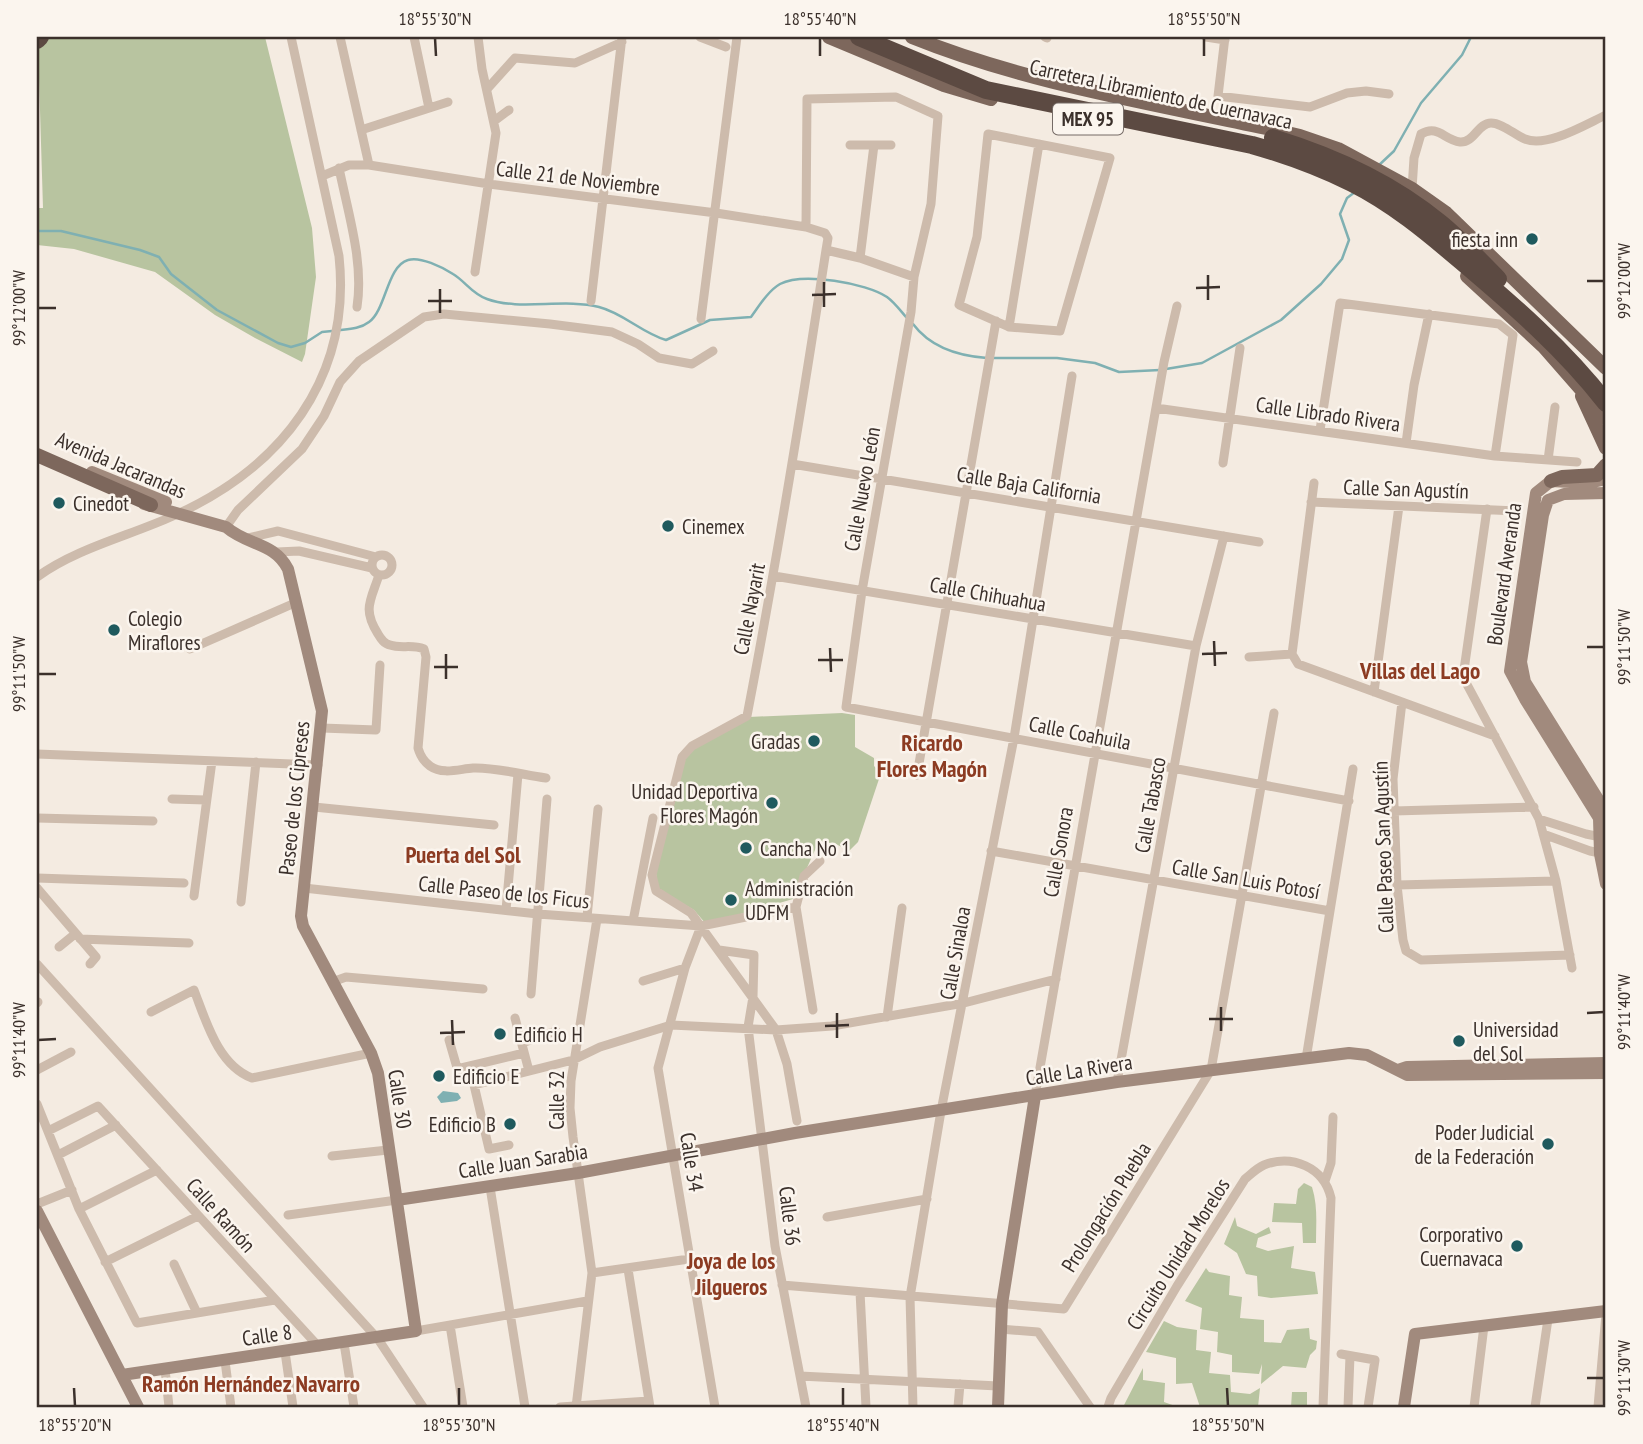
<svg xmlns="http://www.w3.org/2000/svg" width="1643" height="1444" font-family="'PT Sans Narrow',sans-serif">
<rect width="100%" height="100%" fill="#f4ebe1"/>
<path fill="#b8c4a0" d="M49 37H265L312 228 316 277 305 354 302 362 255 338 215 315 155 272 74 249 37 245V208H43L38 45Z
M842 713 855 715V747L874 758V766L879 771V779L858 842 849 851 836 844 819 841 793 899 706 924 694 910 658 889 655 866 685 757 692 748 749 717Z
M1304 1183 1312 1187C1318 1206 1316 1224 1316 1243H1303L1302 1223 1272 1222 1274 1203 1296 1204 1298 1189Z
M1235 1217 1237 1226 1256 1234 1269 1227 1271 1233 1258 1238 1256 1247 1268 1251 1294 1246 1291 1268 1315 1272 1318 1294 1271 1298 1258 1296 1257 1276 1246 1274 1237 1253 1224 1244Z
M1206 1268 1209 1272 1230 1276 1229 1295 1242 1297 1240 1318 1264 1320V1342L1281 1343 1287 1330 1309 1328 1310 1339 1317 1341 1316 1349 1310 1355 1306 1368 1283 1366 1261 1384 1262 1364 1259 1374 1232 1372V1355L1217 1352 1218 1332 1200 1329 1202 1308 1185 1301Z
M1164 1321 1177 1327 1197 1330 1196 1350 1211 1352 1209 1373 1230 1375 1231 1392 1250 1394 1260 1388 1258 1407H1200L1192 1383 1176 1384V1358L1146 1352Z
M1143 1368V1380L1165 1383 1164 1402 1178 1407H1123Z
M1292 1392H1307V1407H1291Z"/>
<path fill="#7fb0b2" d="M443 1091 458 1093 461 1098 457 1101 441 1103 437 1097Z"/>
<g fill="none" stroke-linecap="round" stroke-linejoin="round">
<path stroke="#7fb0b2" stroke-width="2.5" d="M1378 166 1394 151 1421 103 1462 55 1471 37
M37 231H61L140 250 159 257 171 274 217 310 278 343 291 347 305 343 322 332 332 331
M913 324C931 348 958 356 987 358
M339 330C349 329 360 329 369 322 386 310 387 266 408 260 420 256 442 267 453 274 465 281 472 294 487 299 519 311 564 298 599 307 623 313 642 333 666 340L710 320 751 317C759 306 768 291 780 284 803 272 866 283 887 297 894 302 900 310 906 317
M993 358H1057L1095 363 1119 372 1160 370
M1166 369 1202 363 1281 320 1321 284 1342 259 1349 240 1340 214 1347 198 1355 192"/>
<path stroke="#cdbbac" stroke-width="9" d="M340 37 369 165
M414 37 429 108
M700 37 726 47
M1045 37 1047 38
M1206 37 1225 40
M1225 37 1218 96 1310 107 1347 93 1366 91 1389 94
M488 88 515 58 575 63 622 42
M494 121 509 110
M361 130 448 102
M988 134 1110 158 1060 331 1009 327 959 305 977 237Z
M850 145H891
M339 168C348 213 364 262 357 307
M322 176 349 165H369L489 184 716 213 806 227 825 233 828 238 826 250C802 406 777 561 747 716L692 746 682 757 652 875 656 891 691 913 776 1030 787 1064 797 1121
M1412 189 1414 158 1421 134C1438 124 1444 140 1460 142 1474 143 1478 123 1491 123 1502 123 1515 135 1525 139 1547 148 1586 124 1606 115
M806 227 807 99 896 97 938 116 931 204 914 277 911 312 862 591 846 707 1349 801
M826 250 860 258 914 277
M860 258 874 145
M475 272 496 133 482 69 478 37
M591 301 622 37
M701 319 737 37
M1009 327 1039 144
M1156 408 1495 456 1577 462
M1320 430 1340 303 1499 324 1513 335 1495 456
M1406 443 1414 385 1429 314
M1548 460 1555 407
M1223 463 1240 348
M792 464 1259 542
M1314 483 1292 654 1298 664 1495 736
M1311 502 1517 511
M1487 509 1463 677 1539 819 1556 881 1572 968
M226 527 238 510 302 449 324 416 340 382 359 361 424 317 444 314 550 324 612 332 638 344 659 358 692 364 713 351
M244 539 278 531 376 557
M277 552 299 551 372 568
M372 565a10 10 0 1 1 20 0a10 10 0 1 1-20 0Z
M379 575C371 600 362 609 378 634 381 639 384 644 390 645 401 649 412 644 424 649L426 657 418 748C420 755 423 761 430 766 443 775 459 769 473 768 495 767 524 775 546 778
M774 576 1196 646
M37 577C77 548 129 536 173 516 281 468 352 379 339 256L291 37
M190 649 297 602
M1249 657 1292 654
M1374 692 1399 506
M1402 702 1393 779 1397 885 1403 940 1406 951 1421 960 1570 955
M322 728 376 730 380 665
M37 754 318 765
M917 775 996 321
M172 799 206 800
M314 807 494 825
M1394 811 1534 807
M37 818 153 821
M1539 819 1586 834 1606 838
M1543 834 1590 851 1605 854
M991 851 1330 911
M37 878 184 883
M1397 885 1556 881
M37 888 96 957 90 964
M304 888 538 914 701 926 796 907
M194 896 212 761
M241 902 256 762
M506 910 518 774
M587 917 598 809
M633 921 653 818
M701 926 685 968 658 1068 715 1407
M80 939 189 943
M59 947 75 934
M719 950 754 955 753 997 748 1027 775 1246 806 1407
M37 964 378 1339 423 1407
M643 981 685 968
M332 982 346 977 483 989
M531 994 547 799
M37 1003 38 1002
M813 1010 796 907 804 876 820 861
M151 1012 194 990C206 1021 218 1065 252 1078L371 1053
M887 1017 902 908
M515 1018 529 1071
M449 1040 460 1078
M522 1043 556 1031
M1306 1059 1353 769
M457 1069 524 1053
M37 1070 71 1052
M1117 1082 1196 646 1224 536
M1035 1096 1164 362 1177 306
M37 1104 79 1209 137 1323 275 1300
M48 1131 98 1106 319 1347
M509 1145 489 1149 474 1085 573 1060 600 1047 671 1025 776 1030 832 1026 964 1003 1056 979
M58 1155 116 1125
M332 1156 388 1150
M1325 1181 1331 1163 1333 1117
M490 1187 525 1407
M37 1204 72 1190
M79 1209 157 1170
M288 1215 397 1200
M827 1217 927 1199
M105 1262 198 1216
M174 1264 197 1313
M628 1269 650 1407
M592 1273 689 1259
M782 1285 1064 1309 1211 1070 1274 713
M860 1292 866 1407
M450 1325 463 1407
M1000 1329 1038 1332 1090 1407
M416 1331 587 1301
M344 1343 354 1407
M285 1352 293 1407
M1341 1354 1375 1360 1368 1407
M225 1361 231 1407
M165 1369 169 1407
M800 1376 998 1386
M560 1407 649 1401
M576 1407 592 1273 573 1137 570 1108 571 1081 597 919
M913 1407 910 1297 941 1111 1014 738 1072 376
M958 1407 960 1384
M1108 1407 1111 1398 1177 1286 1245 1179C1251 1174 1257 1168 1264 1165 1292 1154 1324 1167 1331 1198L1323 1407
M1348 1407 1350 1356
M1474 1407 1484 1326
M1535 1407 1548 1319
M1598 1407 1606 1314"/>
<path stroke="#a18a7d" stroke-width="12" d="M92 472 166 502
M1606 479 1589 483 1551 481 1536 493 1510 671 1525 699 1599 818 1600 854 1606 884
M1606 493 1564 494 1548 500 1543 515 1521 662 1525 682 1606 812
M1398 1070 1407 1067 1606 1063
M397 1200 578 1173 795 1133 1117 1082 1349 1053 1367 1055 1407 1075 1606 1073
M37 1211 138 1407
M122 1375 416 1331 378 1073 371 1053 303 926 301 916 322 711 288 569C274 542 248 546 226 527L144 504
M998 1407 1002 1304 1035 1096
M1404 1407 1415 1334 1606 1311"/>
<path stroke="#7d675c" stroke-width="14" d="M829 37 944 85 991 99
M912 37C1026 83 1146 102 1266 128L1300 136 1338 149 1412 189 1446 213 1606 368
M1467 276 1543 346 1606 418
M1582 396 1606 448
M37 455 151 505
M1551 481 1562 477 1597 475 1606 465"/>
<path stroke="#5c4a42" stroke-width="18" d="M859 37 986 90 1252 145C1287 155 1320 167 1352 183 1392 203 1427 232 1461 261 1513 305 1564 349 1606 403
M37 40 40 37
M1273 138C1332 156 1392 183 1440 223 1461 240 1479 260 1498 279"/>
</g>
<path fill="none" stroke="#3b302b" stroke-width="2.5" d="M435 38 436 56M820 38V56M1204 38V56M1208 275V300M1587 281H1604M824 282V307M1196 288 1220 287M440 289V313M812 295 836 294M428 301H452M38 308H56M1214 641 1215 666M1587 647H1604M830 648 831 672M446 654V679M1202 654 1227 653M818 660H843M434 667H458M38 674H56M1221 1007V1031M837 1013V1038M1587 1013 1604 1012M1209 1019H1233M452 1020 453 1045M825 1026 849 1025M440 1033 465 1032M38 1040 56 1039M1587 1378H1604M74 1388 75 1406M459 1388V1406M843 1388V1406M1227 1388 1228 1406"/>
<g fill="#1f5a5e" stroke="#fbf5ee" stroke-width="2.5">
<circle cx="1532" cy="239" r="7"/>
<circle cx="59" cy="503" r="7"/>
<circle cx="668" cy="526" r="7"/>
<circle cx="114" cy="630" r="7"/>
<circle cx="814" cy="741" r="7"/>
<circle cx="772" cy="803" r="7"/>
<circle cx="746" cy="848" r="7"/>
<circle cx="731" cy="900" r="7"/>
<circle cx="500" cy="1034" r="7"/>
<circle cx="1459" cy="1041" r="7"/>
<circle cx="439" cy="1076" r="7"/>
<circle cx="510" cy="1124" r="7"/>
<circle cx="1548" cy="1144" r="7"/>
<circle cx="1517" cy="1246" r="7"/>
</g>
<g text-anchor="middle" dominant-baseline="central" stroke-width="5" stroke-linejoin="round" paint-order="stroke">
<rect fill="#fbf5ee" stroke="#756b66" stroke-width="2" x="1053" y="103.5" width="70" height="31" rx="5"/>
<g font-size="19" font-weight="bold" fill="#3b302b">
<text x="1088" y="119">MEX 95</text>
</g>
<g font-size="21" fill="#3b302b" stroke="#fbf5ee">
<text transform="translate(1161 94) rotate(12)">Carretera Libramiento de Cuernavaca</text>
<text transform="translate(578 178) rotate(7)">Calle 21 de Noviembre</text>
<text transform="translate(1328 414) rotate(8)">Calle Librado Rivera</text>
<text transform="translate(121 465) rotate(23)">Avenida Jacarandas</text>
<text transform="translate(1029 485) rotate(9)">Calle Baja California</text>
<text transform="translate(862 489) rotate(-80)">Calle Nuevo León</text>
<text transform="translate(1406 489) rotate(2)">Calle San Agustín</text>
<text transform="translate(1504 574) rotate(-82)">Boulevard Averanda</text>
<text transform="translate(988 594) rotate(10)">Calle Chihuahua</text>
<text transform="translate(749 609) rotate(-79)">Calle Nayarit</text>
<text transform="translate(1080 733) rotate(11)">Calle Coahuila</text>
<text transform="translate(294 798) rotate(-84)">Paseo de los Cipreses</text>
<text transform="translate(1150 805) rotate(-80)">Calle Tabasco</text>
<text transform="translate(1383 847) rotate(-92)">Calle Paseo San Agustín</text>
<text transform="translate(1058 852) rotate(-80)">Calle Sonora</text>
<text transform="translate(1246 879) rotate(10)">Calle San Luis Potosí</text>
<text transform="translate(504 892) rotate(6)">Calle Paseo de los Ficus</text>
<text transform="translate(955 953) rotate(-80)">Calle Sinaloa</text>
<text transform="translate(1079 1070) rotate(-9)">Calle La Rivera</text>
<text transform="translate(400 1099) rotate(81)">Calle 30</text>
<text transform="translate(556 1100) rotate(-90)">Calle 32</text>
<text transform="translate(523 1161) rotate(-9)">Calle Juan Sarabia</text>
<text transform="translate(692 1162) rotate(81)">Calle 34</text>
<text transform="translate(1106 1207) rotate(-58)">Prolongación Puebla</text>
<text transform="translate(221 1215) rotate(48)">Calle Ramón</text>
<text transform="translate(790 1216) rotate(83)">Calle 36</text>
<text transform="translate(1178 1254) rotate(-58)">Circuito Unidad Morelos</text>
<text transform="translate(267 1335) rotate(-8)">Calle 8</text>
</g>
<g font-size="21" fill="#3b302b" stroke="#fbf5ee" text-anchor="start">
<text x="1518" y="239" text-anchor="end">fiesta inn</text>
<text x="73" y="503">Cinedot</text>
<text x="682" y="526">Cinemex</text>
<text x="128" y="618">Colegio<tspan x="128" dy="24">Miraflores</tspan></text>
<text x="800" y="741" text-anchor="end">Gradas</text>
<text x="758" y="791" text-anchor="end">Unidad Deportiva<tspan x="758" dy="24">Flores Magón</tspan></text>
<text x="760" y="848">Cancha No 1</text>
<text x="745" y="888">Administración<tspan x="745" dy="24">UDFM</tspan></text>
<text x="1473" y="1029">Universidad<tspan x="1473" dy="24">del Sol</tspan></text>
<text x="514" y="1034">Edificio H</text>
<text x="453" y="1076">Edificio E</text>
<text x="496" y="1124" text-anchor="end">Edificio B</text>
<text x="1534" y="1132" text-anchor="end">Poder Judicial<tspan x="1534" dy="24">de la Federación</tspan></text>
<text x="1503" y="1234" text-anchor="end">Corporativo<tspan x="1503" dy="24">Cuernavaca</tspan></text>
</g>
<g font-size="23" font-weight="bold" fill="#8c3b22" stroke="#fbf5ee">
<text x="1420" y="670">Villas del Lago</text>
<text x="932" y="742">Ricardo<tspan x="932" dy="26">Flores Magón</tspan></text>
<text x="463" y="854">Puerta del Sol</text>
<text x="731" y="1260">Joya de los<tspan x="731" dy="26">Jilgueros</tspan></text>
<text x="251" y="1383">Ramón Hernández Navarro</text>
</g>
</g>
<rect width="1643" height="1444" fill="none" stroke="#fbf5ee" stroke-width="77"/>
<rect x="38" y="38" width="1566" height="1368" fill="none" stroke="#3b302b" stroke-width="2.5"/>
<g font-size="18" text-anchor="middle" fill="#3b302b">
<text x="435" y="25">18°55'30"N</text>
<text x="820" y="25">18°55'40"N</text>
<text x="1204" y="25">18°55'50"N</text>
<text transform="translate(1624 281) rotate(-90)" y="6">99°12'00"W</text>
<text transform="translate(19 308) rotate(-90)" y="6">99°12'00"W</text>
<text transform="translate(1624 647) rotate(-90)" y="6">99°11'50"W</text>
<text transform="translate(19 674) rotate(-90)" y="6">99°11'50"W</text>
<text transform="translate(1624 1012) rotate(-90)" y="6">99°11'40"W</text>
<text transform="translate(19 1040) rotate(-90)" y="6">99°11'40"W</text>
<text transform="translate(1624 1378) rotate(-90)" y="6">99°11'30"W</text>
<text x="75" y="1431">18°55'20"N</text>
<text x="459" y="1431">18°55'30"N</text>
<text x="843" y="1431">18°55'40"N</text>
<text x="1228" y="1431">18°55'50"N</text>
</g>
</svg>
